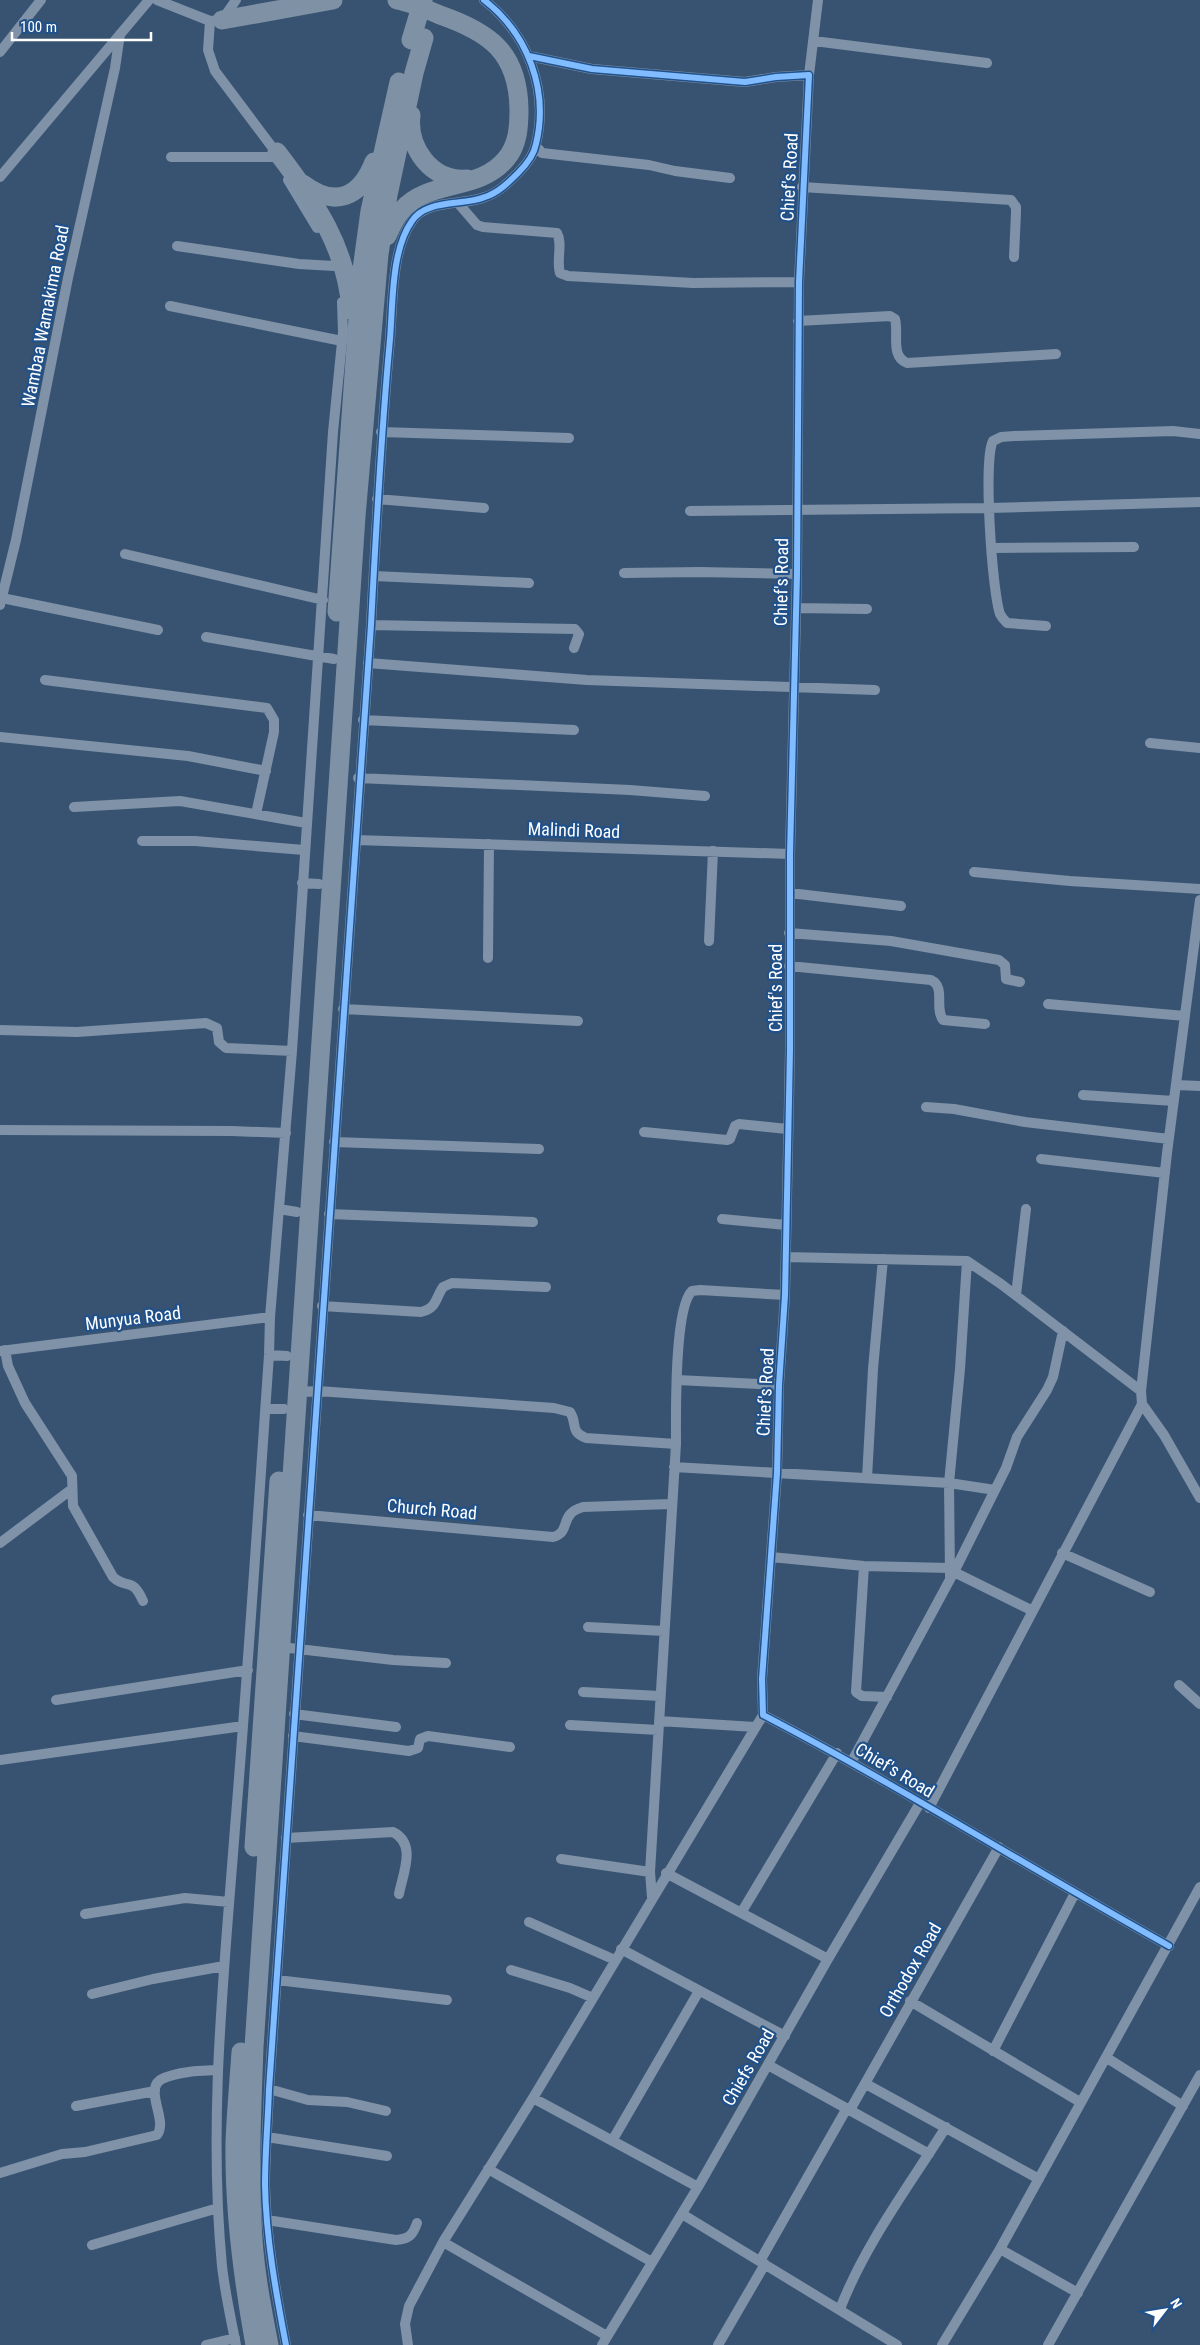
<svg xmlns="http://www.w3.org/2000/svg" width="1200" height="2345" font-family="'Roboto Condensed',sans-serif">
<rect width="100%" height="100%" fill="#385372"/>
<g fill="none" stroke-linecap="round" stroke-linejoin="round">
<path stroke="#7f92a7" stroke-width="10" d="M157 0 210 21 222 20 236 0
M210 21 208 50 215 71 278 155
M814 41 987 63
M0 52 41 0
M529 56 592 69 745 82 776 77 809 75 799 282 797 574 790 854V1050L785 1295 779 1385 777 1473 762 1679 763 1715C901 1787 1033 1870 1169 1946
M809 75 818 0
M536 146 542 153 649 165 675 171 730 178
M171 157H278
M0 177 149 0
M288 180 317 228
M802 187 1011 200 1016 207V212L1014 257
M458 203 477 225 483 227 557 233C563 244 556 260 560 273L568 276 693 283 799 282
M177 246 299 264 334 266
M170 306 342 341
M798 321 890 316 895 319C899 334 890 356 907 363L1056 354
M381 432 569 438
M377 499 484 508
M690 511 989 508 1200 502
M992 548 1134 547
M125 554 323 600
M624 573 699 572 797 574
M374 576 529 583
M2 598 158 630
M0 605 16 540 68 278 115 68 120 34
M796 608 867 609
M371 625 575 629 579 634 574 648
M1046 626 1007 623C1004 620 1002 618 1000 614 992 591 983 459 993 441L1001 437 1014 436 1173 431 1200 434
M206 637 334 659
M368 663 587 680 875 690
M45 680 267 708 274 720V732L256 814
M363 720 574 730
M0 737 188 756 266 771
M1150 743 1200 748
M358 778 630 790 705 796
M74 807 180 801 306 823
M356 840 790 854
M142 841H195L304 850
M974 872 1070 881 1200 889
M302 883 319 884
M790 893 901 906
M789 933 891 941 999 960 1005 965 1006 979 1020 982
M709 941 713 851
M488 958 489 844
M789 966 931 980C946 987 934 1007 943 1020L985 1024
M1048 1004 1185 1016
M343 1009 578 1021
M0 1030 77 1032 206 1023 217 1028 219 1042 226 1048 292 1051
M1176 1085 1200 1086
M1083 1095 1174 1101
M926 1107 954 1109 1025 1122 1169 1139
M0 1130 232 1131 286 1133
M644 1132 727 1140 730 1139 735 1126 739 1124 787 1129
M334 1142 539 1149
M1041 1159 1165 1173
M279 1209 297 1212
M329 1214 533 1222
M722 1219 786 1225
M786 1257 967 1261 1001 1284 1141 1391
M1016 1295 1026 1209
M322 1306 421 1312C437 1308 435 1299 443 1287L452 1283 546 1287
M5 1350 8 1366 25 1403 72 1476 73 1506 113 1577C127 1590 132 1576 143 1601
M0 1351 270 1317
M269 1355 287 1356
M677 1380 779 1385
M297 1392 318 1391 554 1408 570 1412C578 1424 569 1431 586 1438L676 1444
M1142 1404 1164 1435 1200 1498
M266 1409H284
M674 1467 949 1483 995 1490
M867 1478 873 1369 883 1259
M308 1515 553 1537C572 1532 558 1514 583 1507L671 1504
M0 1543 72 1489
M1062 1553 1150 1592
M771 1557 864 1566 949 1568
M864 1566 856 1692 862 1696 887 1697
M954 1572 1033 1611
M950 1577 949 1483 960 1369 967 1261
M588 1627 664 1631
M281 1647 393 1660 446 1663
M1179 1685 1200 1704
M583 1692 660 1696
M56 1700 248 1670
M294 1714 396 1727
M659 1721 755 1727
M570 1725 658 1730
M293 1736 409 1751 418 1748 420 1739 428 1736 510 1747
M0 1760 243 1726
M852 1761 954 1572 1006 1468 1017 1437 1047 1390 1053 1377 1063 1331
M929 1808 1142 1404 1141 1391 1167 1153 1200 900
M286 1838 393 1832C417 1844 403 1873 399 1894
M561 1859 650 1872
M666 1873 828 1959
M652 1897 650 1872 676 1444C676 1416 674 1308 692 1291L700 1290 785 1295
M741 1913 837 1753
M85 1914 185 1898 229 1902
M529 1922 615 1960
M621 1949 785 2036
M511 1970 570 1988 593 1998
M277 1980 447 2000
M92 1994 153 1979 224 1966
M910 2001 1080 2102
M993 2051 1075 1893
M1107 2058 1183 2106
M768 2065 929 2154
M866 2084 1039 2179
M269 2089 308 2100 347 2102 386 2111
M533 2098 698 2187
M76 2106 155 2091
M850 2110 999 1847
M267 2137 387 2156
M612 2141 699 1991
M488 2169 652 2262
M0 2173 62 2154 85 2152 157 2135C169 2120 141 2087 164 2078 181 2071 200 2071 218 2070
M682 2214 897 2345
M267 2220 396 2240C409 2239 413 2235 417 2223
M443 2242 607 2336
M92 2245 218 2208
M1000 2249 1078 2293
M760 2261 847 2108
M840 2309C865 2244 909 2186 946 2127
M206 2345 235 2338
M236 2345C231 2319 225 2293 222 2266 208 2120 224 1974 235 1828 248 1671 258 1513 269 1355L270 1317 292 1051 333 432 343 332 342 302
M286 2345C276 2293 266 2238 265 2185 265 2153 268 2121 269 2089L371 625C376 529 381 434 390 339 393 304 391 250 412 221 426 199 463 206 485 197 498 193 509 182 518 173 526 165 534 155 536 144 549 90 528 34 484 0
M408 2345 405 2324 409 2306 443 2242 533 2098 763 1715
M602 2345 698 2187 828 1959 920 1803
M718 2345 765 2264
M942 2345 1000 2249 1200 1887
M1048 2345 1200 2075"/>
<path stroke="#7f92a5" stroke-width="19" d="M222 20 333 0
M411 115C407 148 432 182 467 179
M277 152C314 200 347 248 351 310
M303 184C335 208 360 198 374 162
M387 236C391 227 395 217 402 210 429 179 479 192 506 159 518 145 519 127 519 109 518 52 489 32 440 15 426 9 412 3 397 0
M337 612 361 277 370 211 399 82
M254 1847 279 1481
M241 2052C239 2082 236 2113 235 2143 234 2211 243 2279 255 2345
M269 2345C261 2304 253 2262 252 2220 249 2162 252 2105 254 2047L356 516 379 254 388 195 414 73 424 38"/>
<path stroke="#7f92a5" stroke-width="19" d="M411 40 423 0"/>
<g stroke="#20518a" stroke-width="9">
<path id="cycleway" d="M529 56 592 69 745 82 776 77 809 75 799 282 797 574 790 854V1050L785 1295 779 1385 777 1473 762 1679 763 1715C901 1787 1033 1870 1169 1946
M286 2345C276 2293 266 2238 265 2185 265 2153 268 2121 269 2089L371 625C376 529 381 434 390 339 393 304 391 250 412 221 426 199 463 206 485 197 498 193 509 182 518 173 526 165 534 155 536 144 549 90 528 34 484 0"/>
</g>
<use href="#cycleway" stroke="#80bcff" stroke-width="6"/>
</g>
<g text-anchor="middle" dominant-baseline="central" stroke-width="4.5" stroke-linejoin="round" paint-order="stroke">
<g font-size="18" fill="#fff" stroke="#20518a">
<text transform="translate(789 177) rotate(-87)">Chief's Road</text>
<text transform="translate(45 316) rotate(-79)">Wambaa Wamakima Road</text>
<text transform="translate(781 582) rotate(-89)">Chief's Road</text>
<text transform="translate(574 830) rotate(2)">Malindi Road</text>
<text transform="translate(775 988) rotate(-90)">Chief's Road</text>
<text transform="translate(133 1318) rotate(-7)">Munyua Road</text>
<text transform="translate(765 1392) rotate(-87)">Chief's Road</text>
<text transform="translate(432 1509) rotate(5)">Church Road</text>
<text transform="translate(895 1770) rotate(31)">Chief's Road</text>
<text transform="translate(910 1970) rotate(-60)">Orthodox Road</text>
<text transform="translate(748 2067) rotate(-60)">Chiefs Road</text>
</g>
</g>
<g transform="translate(1165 2310) rotate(59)" stroke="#20518a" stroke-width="4" paint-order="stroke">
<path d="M0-4L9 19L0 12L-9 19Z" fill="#ffffff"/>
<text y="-8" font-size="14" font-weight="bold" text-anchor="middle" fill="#ffffff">N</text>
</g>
<path d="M12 32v8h139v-8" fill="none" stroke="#ffffff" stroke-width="2.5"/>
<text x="20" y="32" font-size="15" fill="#ffffff" stroke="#20518a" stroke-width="4" paint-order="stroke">100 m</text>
</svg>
